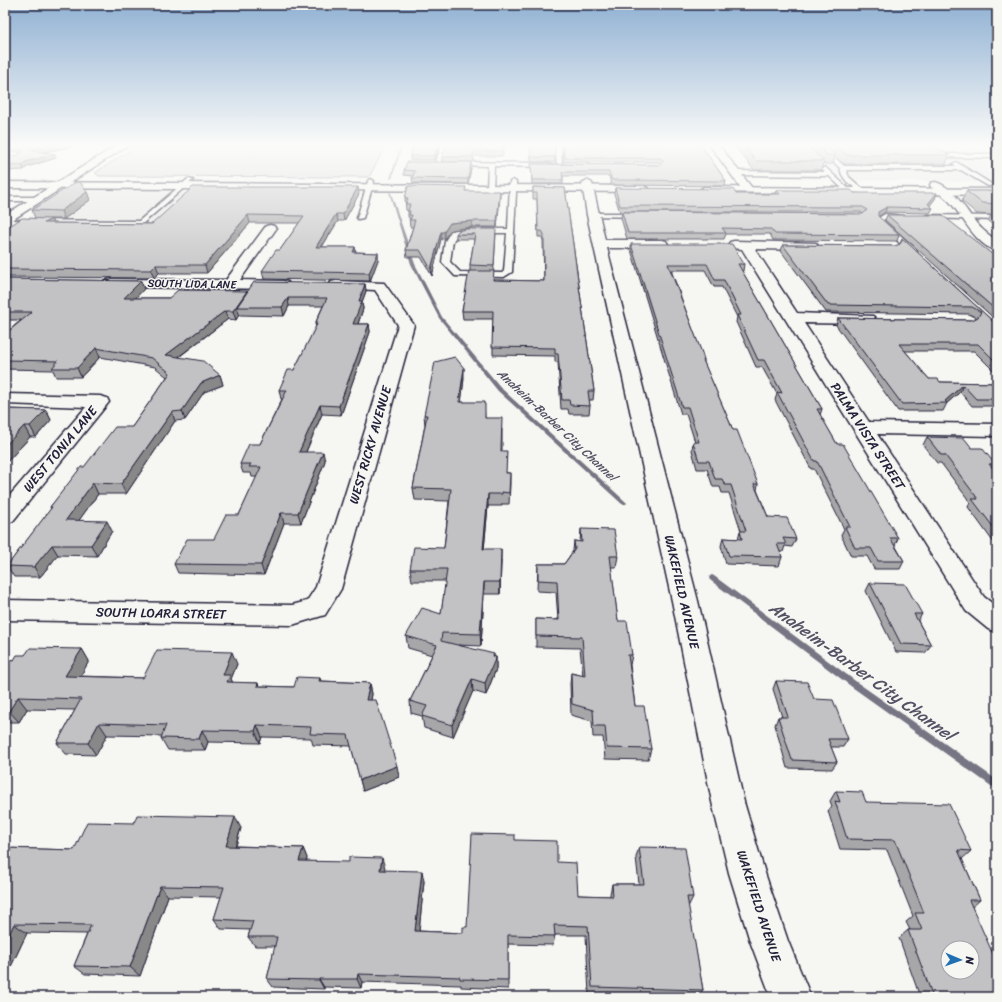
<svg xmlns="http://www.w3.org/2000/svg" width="1002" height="1002" font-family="Sriracha,sans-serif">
<rect width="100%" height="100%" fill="#f6f6f2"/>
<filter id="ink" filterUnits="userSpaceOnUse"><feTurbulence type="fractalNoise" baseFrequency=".025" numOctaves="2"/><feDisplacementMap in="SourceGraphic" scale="8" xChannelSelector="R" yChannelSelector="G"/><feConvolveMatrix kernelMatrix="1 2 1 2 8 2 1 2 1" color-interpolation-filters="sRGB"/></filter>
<g filter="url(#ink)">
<path fill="#e6e6e4" d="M792 144H997V182L844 180 804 145Z
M80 191 236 192 182 247 5 233 63 195Z"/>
<path fill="#d7d7d7" stroke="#7c7c89" d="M140 144H387L369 177 99 176 95 173Z"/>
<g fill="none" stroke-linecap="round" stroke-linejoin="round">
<path fill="#757583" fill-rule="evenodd" d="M401 144H403L392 178 390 179Z
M389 192 391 193 415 264 442 317 502 389 626 502 627 503 626 504H622L498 391 439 318 411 264Z
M712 575 714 576 858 683 997 780V789L994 788 852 687 710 580 709 578 710 576Z"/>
<g stroke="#22223b" stroke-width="3">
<path id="service" d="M442 144H448L440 164 435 165Z
M555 144H561L562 166 557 165Z
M808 144C823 144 833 156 844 166H956L953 164 956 162 993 185 988 186 961 170H846L849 177 865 191 862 193 847 182 842 175 840 168 822 152Z
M942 154H997V158L940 157V155Z
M454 162 548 163 551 165 548 167 494 166 493 188 490 190 487 188 488 166 452 165 451 164Z
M825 167 850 190V192H846L829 176 735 175 732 173 735 171 825 172 822 169Z
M188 179 193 180 141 225 5 224V220L139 221Z
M371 179 374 181 363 218 358 219 357 218 368 181Z
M513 180 516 182V193L512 272 504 277 455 276 442 262 445 241 451 231C470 227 489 229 508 229L510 182ZM466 233H507L504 271 502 273 460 272 450 262 453 241 457 235Z
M5 197H39L42 199 39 201H5Z
M593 213H639L642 215 639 217 591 216 590 215Z
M885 214 905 216V218L903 219 886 218 883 220 917 250V254H911L877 221V219Z
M927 215 997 216V220L925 218V216Z"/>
</g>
<g stroke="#22223b" stroke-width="3">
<path id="minor" d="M709 144H718L752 188 753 190 752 192H744Z
M587 180 592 183 605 240H662L666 241 668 244 666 247 662 248H607L698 601 744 802 765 873 788 941 811 997H771L750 941 729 873 712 802 672 601 587 215 582 183Z
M935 182C956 187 967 215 982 229 986 233 992 237 997 241V251C975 245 963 216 949 201 944 196 937 192 931 187L930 185 931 183Z
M270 225 274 226 276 229 240 280 283 281 288 282 290 285 288 288 283 289 112 287 107 286 105 283 107 280 112 279 226 280 266 226Z
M734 241 816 243 818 246 816 249 812 250 755 249 797 313 873 316 876 319 873 322 868 324 804 323 869 422 997 424V436L877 434 984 597 997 607V632L988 629 966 611 742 249 730 248 728 245 730 242Z
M336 281 384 283 414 325 341 589 325 615 292 625 5 620V600L292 605 307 601 316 587 398 325 375 290 331 288 329 285 331 282Z
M5 394 100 396 107 398 109 402 13 521 5 524V501L86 407 5 404Z"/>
</g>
<g stroke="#22223b" stroke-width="3">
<path id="secondary" d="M119 144H130L9 222 5 224V215Z"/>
</g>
<g stroke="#22223b" stroke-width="3">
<path id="primary" d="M5 182 644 186 649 189 644 192 5 188Z
M704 187 997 189V195L700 192 699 190Z"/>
</g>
<use href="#service" fill="#f6f6f2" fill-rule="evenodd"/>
<use href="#minor" fill="#f6f6f2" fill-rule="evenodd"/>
<use href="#secondary" fill="#f6f6f2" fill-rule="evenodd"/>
<use href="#primary" fill="#f6f6f2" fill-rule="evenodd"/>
</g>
<path fill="#a7a7a9" stroke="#22223b" d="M5 144H85L44 152 56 158 27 167 24 170 5 171V155L17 156 21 153 19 152 5 151Z
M441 144 434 160H410V156Z
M503 144V156H474L473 162H442V157Z
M530 144H554L555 162H531Z
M563 144H700L726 181 725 186 611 185 609 176H563V184H532L531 164 660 165 661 164 659 162H564Z
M733 144H931L949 155 946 164H844L835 157 833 164H825L823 163 821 170H754Z
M471 168 468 184 413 183 412 178 413 176 404 175V170Z
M533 187 565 188 594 391 593 400H589L590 406 589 414H569L568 409H561L558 362H555V356L493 355V319H463L462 311 470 271V265L474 239H456V234H496L493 280 544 281 543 241 542 237H538L537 201 536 199H533Z
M615 188 736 194H775L776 190 854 193 935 199 929 205 933 208 930 213 885 212 878 217 899 235 897 241 773 240 770 234H726L724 239H627L621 218 622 212 863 214 861 212H620L614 194Z
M466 191 500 197 497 227H472L451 230 444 239H441L432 276 421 257H407L406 250 413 227H410L409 217H408V211L406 210 405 198Z
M966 191H997V228L988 221 991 215 977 214 962 201Z
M87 192 90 200 64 219H51L53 223 152 224 359 194 344 221H338L322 247H355L356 252 378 253V260L370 281 264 279 262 271 280 250 299 223H250L207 273H159L154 278 5 277V229L35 218 32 210Z
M887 215 997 258V321L885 220Z
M902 238 997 325V374L974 351H905L929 379 940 382 997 383V406H972L960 392 947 403 943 411H898L836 325 838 318 972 320 977 318 969 314 826 312 781 251 783 245 895 246 900 244Z
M631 244 744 264 743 271H742L822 409 820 415 837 444 898 538 895 545 904 561 900 569H874L867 556H851L841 535 844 529 814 469H811L775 400 777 394 762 367H756L736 322 737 317 722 287H714L705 270H671L704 360V363L733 430 758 484 757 490 768 517 796 539 792 547 785 546 783 552H780L782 557 779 566 726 564 721 546 723 538 738 539 740 531H741L729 493H722L720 487H713L707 469H697L692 450 693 442H695L686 414H681L631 250Z
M5 279 141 281 144 289 135 298H169L365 284 366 291 362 302 363 309 358 324H369L370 332 341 415 322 414 306 452 325 461 301 523H284L264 575 178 573 174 564 214 539 239 515 257 477H252L251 473H243L240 464 260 444 282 399H281L279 390 294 370 316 327 315 324 323 306H289L284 316 240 315 239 314 236 320 228 319 179 357 220 375 223 385 204 392 185 420 175 421 126 494H98L79 520 112 531 97 556 58 555 40 577H14L7 566 51 509 50 507 84 467 132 427 167 377 155 367 100 357 81 377H56L53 370 5 369V334L21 320H5Z
M464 378 461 402 484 404 485 418 502 429V451L506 473H510V485L509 504H502V506H488L484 549 501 561 500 594H484L481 646 458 645 496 657V669L486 695 473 691 453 737 424 728 422 716 411 713 410 701 432 655 408 648 406 636 441 614 446 581H412L410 569 444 548 449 501 415 500 413 488 425 425 424 415Z
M5 409 46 410 51 420 36 437H30L5 464Z
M927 437 972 448 995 464 993 468 997 473V547L968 507 970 502 941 463H937L923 445Z
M581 529 618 556 616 567H611L618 621 632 655 630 665 635 706 651 749 648 760 605 759 603 737H593L592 721 571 715 570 684 571 673 583 676 580 648 536 647V619L558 620 556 592 537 591 538 564H564L573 551 574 541 580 542Z
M870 583 922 614 918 621 931 645 925 653 896 652 866 591Z
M82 649 89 661 80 676 143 678 237 664 231 679 233 683H258L259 686 294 687 320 678 321 681 370 683 372 694 371 700 399 777 363 791 351 746 313 745 311 738 262 737 260 743 208 742 205 750H168L161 738 162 736 107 735 96 755 66 754 57 743 75 710 27 709 19 722H5V659L14 660 25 655Z
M776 681 814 699 848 739 843 747H831L837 762 832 769 787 768 775 725 778 717H782L773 689Z
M997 686V696L993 690Z
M836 791 866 802 971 851 962 859 980 900 972 907 997 997H920L899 938 908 930H910L906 922 913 916 887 850 840 849 828 811 832 806 830 801Z
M241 828 236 846 303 848 307 858 306 861 385 868 384 870 424 881 419 931 463 933 467 927 515 840 557 862 578 895 610 896V894L612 884H639L636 857 639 847 693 897 688 907 703 990 698 997H651L589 995 586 935H555L553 945 508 944V989L461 987V985L362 982 361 988 324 987V989L273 987 267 979 275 946H255L248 937 250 930 221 929 214 919 221 897 168 896 140 976 85 974 74 966 87 934 27 933 5 979V848L74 850Z"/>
<path fill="#888889" stroke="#22223b" d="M58 144H85L31 154 30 150Z
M439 144H441L434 160V156Z
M55 154 56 158 27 167 24 170 22 165 25 162Z
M471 162V168L468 184V179Z
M358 187 359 194 344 221 343 214Z
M500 191V197L497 227V221Z
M87 192 90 200 64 219 61 211Z
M937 193 935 199 928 208V204Z
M887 207 885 212 876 218 878 212Z
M336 214 338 221 317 254 316 247Z
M248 215 250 223 207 273 205 265Z
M51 219 54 226 44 223Z
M472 221V227L451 230 444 239V232L450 223Z
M441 232V239L432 276 431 269Z
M355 247 356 255 353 252Z
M378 253V260L370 281 369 273Z
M156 265 159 273 154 278 151 270Z
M141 281 144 289 127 307 124 298Z
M365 284 366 291 362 302 363 309 355 332 353 324 359 301Z
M247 291 249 300 237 307 239 314 236 320 233 311Z
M288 298 289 306 284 316 282 307Z
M225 311 228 319 169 364 166 355Z
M369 324 370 332 341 415 339 406Z
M96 348 100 357 81 377 77 368Z
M464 368V378L460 413 459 402Z
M220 375 223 385 204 392 185 420 182 411 201 383Z
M963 385 960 392 947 403 945 401Z
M320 405 322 414 302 461 299 452Z
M46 410 51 420 36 437 30 426Z
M172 412 175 421 126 494 121 484Z
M24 426 30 437 5 464V446Z
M323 452 325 461 301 523 298 513Z
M93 483 98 494 72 530 66 520Z
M488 494V506L483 561V549Z
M281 513 284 523 264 575 261 565Z
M107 521 112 531 97 556 91 545Z
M52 545 58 555 40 577 34 567Z
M501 549V561L500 594V582Z
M484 582V594L481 646 480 634Z
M82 649 89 661 74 688 65 676Z
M232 652 237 664 231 679 235 687 232 694 223 675Z
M494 654V662L496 657V669L486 695 485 683Z
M472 679 473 691 453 737 452 725Z
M370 683 372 694 369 712 366 700Z
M18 697 27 709 19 722 9 711Z
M99 723 107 735 96 755 88 743Z
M257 725 262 737 260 743 255 731Z
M202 730 208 742 205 750 199 739Z
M397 766 399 777 363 791 360 780Z
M235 817 241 828 232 856 226 846Z
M303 848 307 858 304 871 299 861Z
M382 858 385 868 383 880 380 870Z
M422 871 424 881 418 941 415 931Z
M160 886 168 896 140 976 130 967Z
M14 924 27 933 5 979V943Z
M358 974 362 982 361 988 357 979Z
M319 979 324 987V989L319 980Z"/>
<path fill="#c2c2c4" stroke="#22223b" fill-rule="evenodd" d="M5 144H58L30 150 55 154 25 162 22 165 5 166V155L17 156 23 151 17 147 5 146Z
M415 144H439L434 156H410Z
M447 144H503V151H474L472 157H442Z
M530 144H554L556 157H531Z
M563 144H700L726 181 612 180 609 172H562L563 180H532L531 164 660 165 664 161 660 158H565Z
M742 144H805L824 161H756Z
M816 144H823L836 155H827Z
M834 144H931L949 155H847Z
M407 162H471L468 179 412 178 415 171 404 170Z
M76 182H80L87 192 61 211 32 210Z
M408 186 466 187 465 191H500L497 221H472L450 223 444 232H441L431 269 420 250H406L415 220H410L412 215H409L410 211H408L410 204H406L408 198H405Z
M193 187H358L343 214H336L316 247H355L353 252 378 253 369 273 262 271 276 250H280L304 216 248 215 205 265H156L151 270 5 269V229L22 218 51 219 44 223 152 224Z
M533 187 565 188 594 391H588L590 406 570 405 569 400H562L558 354H555V348L492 347 493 311H462L469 271H494L493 280 544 281V234L542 231H538L537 195V193H533Z
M615 188 733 189 736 194H780L776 190H851L854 193H937L928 204 933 208 887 207 878 212V216L899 235 775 234 771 229 722 228 726 233H628L622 212 863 214 867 210 863 207 620 206Z
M966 191H997V204L982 203Z
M992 210H997V214Z
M887 215H942L997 258V311Z
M466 229H496L494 266 470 265 475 234H456L458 231Z
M902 238 997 325V363L978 344H899L929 379H938L940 382 997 383V399H976L963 385 945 401 947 403 902 404 838 318 972 320 978 317 981 312 972 307 828 305 783 245 895 246 900 244 902 241Z
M631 244H732L744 264H738L822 409H817L837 444H843L898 538H890L904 561H878L871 548H855L845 527H850L817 461H814L777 392 782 393 764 360H758L737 315H741L724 280H715L707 264H668L702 353 704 360H703L733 430H737L758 484H754L768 517 787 518 796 539 783 538 786 544H777L782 557 729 556 723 538 742 539 740 531H746L731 485H725L722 479H715L709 461H699L693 442H699L688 407H682Z
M5 279 141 281 124 298H169L178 290 247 291 233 311H225L166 355 203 361 220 375 201 383 182 411 172 412 121 484 93 483 66 520 107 521 91 545H52L34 567 7 566 52 507H50L81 467H84L115 427H132L170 373 152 358 96 348 77 368H52L58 361 5 360V334L32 312H5Z
M254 282 365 284 359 301H362L353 324H369L339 406 320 405 299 452H323L298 513H281L261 565 174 564 187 539H214L226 515H239L261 467H249L251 464H240L249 444H260L287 390H279L288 370H294L317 324H315L327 298H288L282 307H237Z
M455 357 464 368 459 402H484V404H485V418H502L501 451H507L506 473H510L509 493 502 492V494H488L483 549H501L500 582H484L480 634 442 633 441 641 494 654 493 656 496 657 485 683 472 679 452 725 422 716 427 706 410 701 437 645 406 636 422 608 441 614 447 569H410L414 547 444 548 451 489 413 488 427 415H424L435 362Z
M5 409 46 410 30 426H24L5 446Z
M927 437 964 438 972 448H982L995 464H989L997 473V532L972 499H978L945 455H941Z
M581 529 614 530 618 556H610L618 621H627L632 655H628L635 706H644L651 749 607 748 605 726H594L593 710 572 704 571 673 585 676 582 637 536 636V619L559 620 557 581 538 580V564H564L575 549 574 541 582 542Z
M870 583 905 584 922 614H914L931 645 901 644Z
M30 648 82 649 65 676 143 678 157 650 232 652 223 675H230L227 682 258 683 257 686 294 687 297 677 320 678 319 681 370 683 366 700H376L397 766 360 780 348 735 310 734 311 727 257 725 255 731 202 730 199 739 161 738 166 725 99 723 88 743H57L81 699 18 697 9 711 5 710V659L14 660 17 655H25Z
M776 681 807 682 814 699 833 700 848 739H828L837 762 792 760 778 717H788Z
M836 791 862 792 866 802 949 804 971 851 958 850 980 900H969L997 963V997H933L908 930H922L915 913H924L895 840 847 839 835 801 840 802ZM948 948H972V972H948Z
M137 815 235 817 226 846 303 848 299 861 349 862V857L382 858 380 870 422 871 415 931 463 933V927H467L472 834 515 835V840L557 841V862L576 863 578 895 613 896 612 884H644L639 847 685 848 693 897H687L703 990 592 987 588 926 554 925 555 936 508 935V980L460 979V977L358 974 357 979H319V980L267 979 277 937H248L253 921 214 919 224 887 160 886 130 967 74 966 91 925 14 924 5 943V848L74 850 87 822 134 823Z"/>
</g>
<linearGradient id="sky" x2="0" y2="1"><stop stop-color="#90b1d3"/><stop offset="0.51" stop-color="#fbfbf9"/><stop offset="1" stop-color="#fbfbf9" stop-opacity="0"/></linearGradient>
<rect width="1002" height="285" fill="url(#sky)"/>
<g text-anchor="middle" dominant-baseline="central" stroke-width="3" stroke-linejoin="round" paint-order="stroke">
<g font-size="11" fill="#22223b" stroke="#f6f6f2">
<text transform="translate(192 284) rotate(1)">SOUTH LIDA LANE</text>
</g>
<g font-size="12" font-style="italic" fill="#535365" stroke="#f6f6f2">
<text transform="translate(557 425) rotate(43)">Anaheim-Barber City Channel</text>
</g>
<g font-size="13" fill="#22223b" stroke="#f6f6f2">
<text transform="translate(868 436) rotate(57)">PALMA VISTA STREET</text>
<text transform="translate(370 445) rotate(-74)">WEST RICKY AVENUE</text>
<text transform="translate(60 449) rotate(-50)">WEST TONIA LANE</text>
<text transform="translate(682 592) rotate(77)">WAKEFIELD AVENUE</text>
<text transform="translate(161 613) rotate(1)">SOUTH LOARA STREET</text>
<text transform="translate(759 906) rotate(72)">WAKEFIELD AVENUE</text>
</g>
<g font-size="17" font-style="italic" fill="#535365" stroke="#f6f6f2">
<text transform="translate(862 671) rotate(36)">Anaheim-Barber City Channel</text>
</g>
</g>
<rect width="1002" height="1002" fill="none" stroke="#f6f6f2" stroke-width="20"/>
<rect x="10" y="10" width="982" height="982" fill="none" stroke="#22223b" stroke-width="1.5" filter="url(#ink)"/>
<g transform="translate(960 960) rotate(92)"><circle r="19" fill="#f6f6f2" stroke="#a1a1a9"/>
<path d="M0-3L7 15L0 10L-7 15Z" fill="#1f6fb2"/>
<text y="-6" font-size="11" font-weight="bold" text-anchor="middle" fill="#22223b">N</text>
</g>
</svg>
